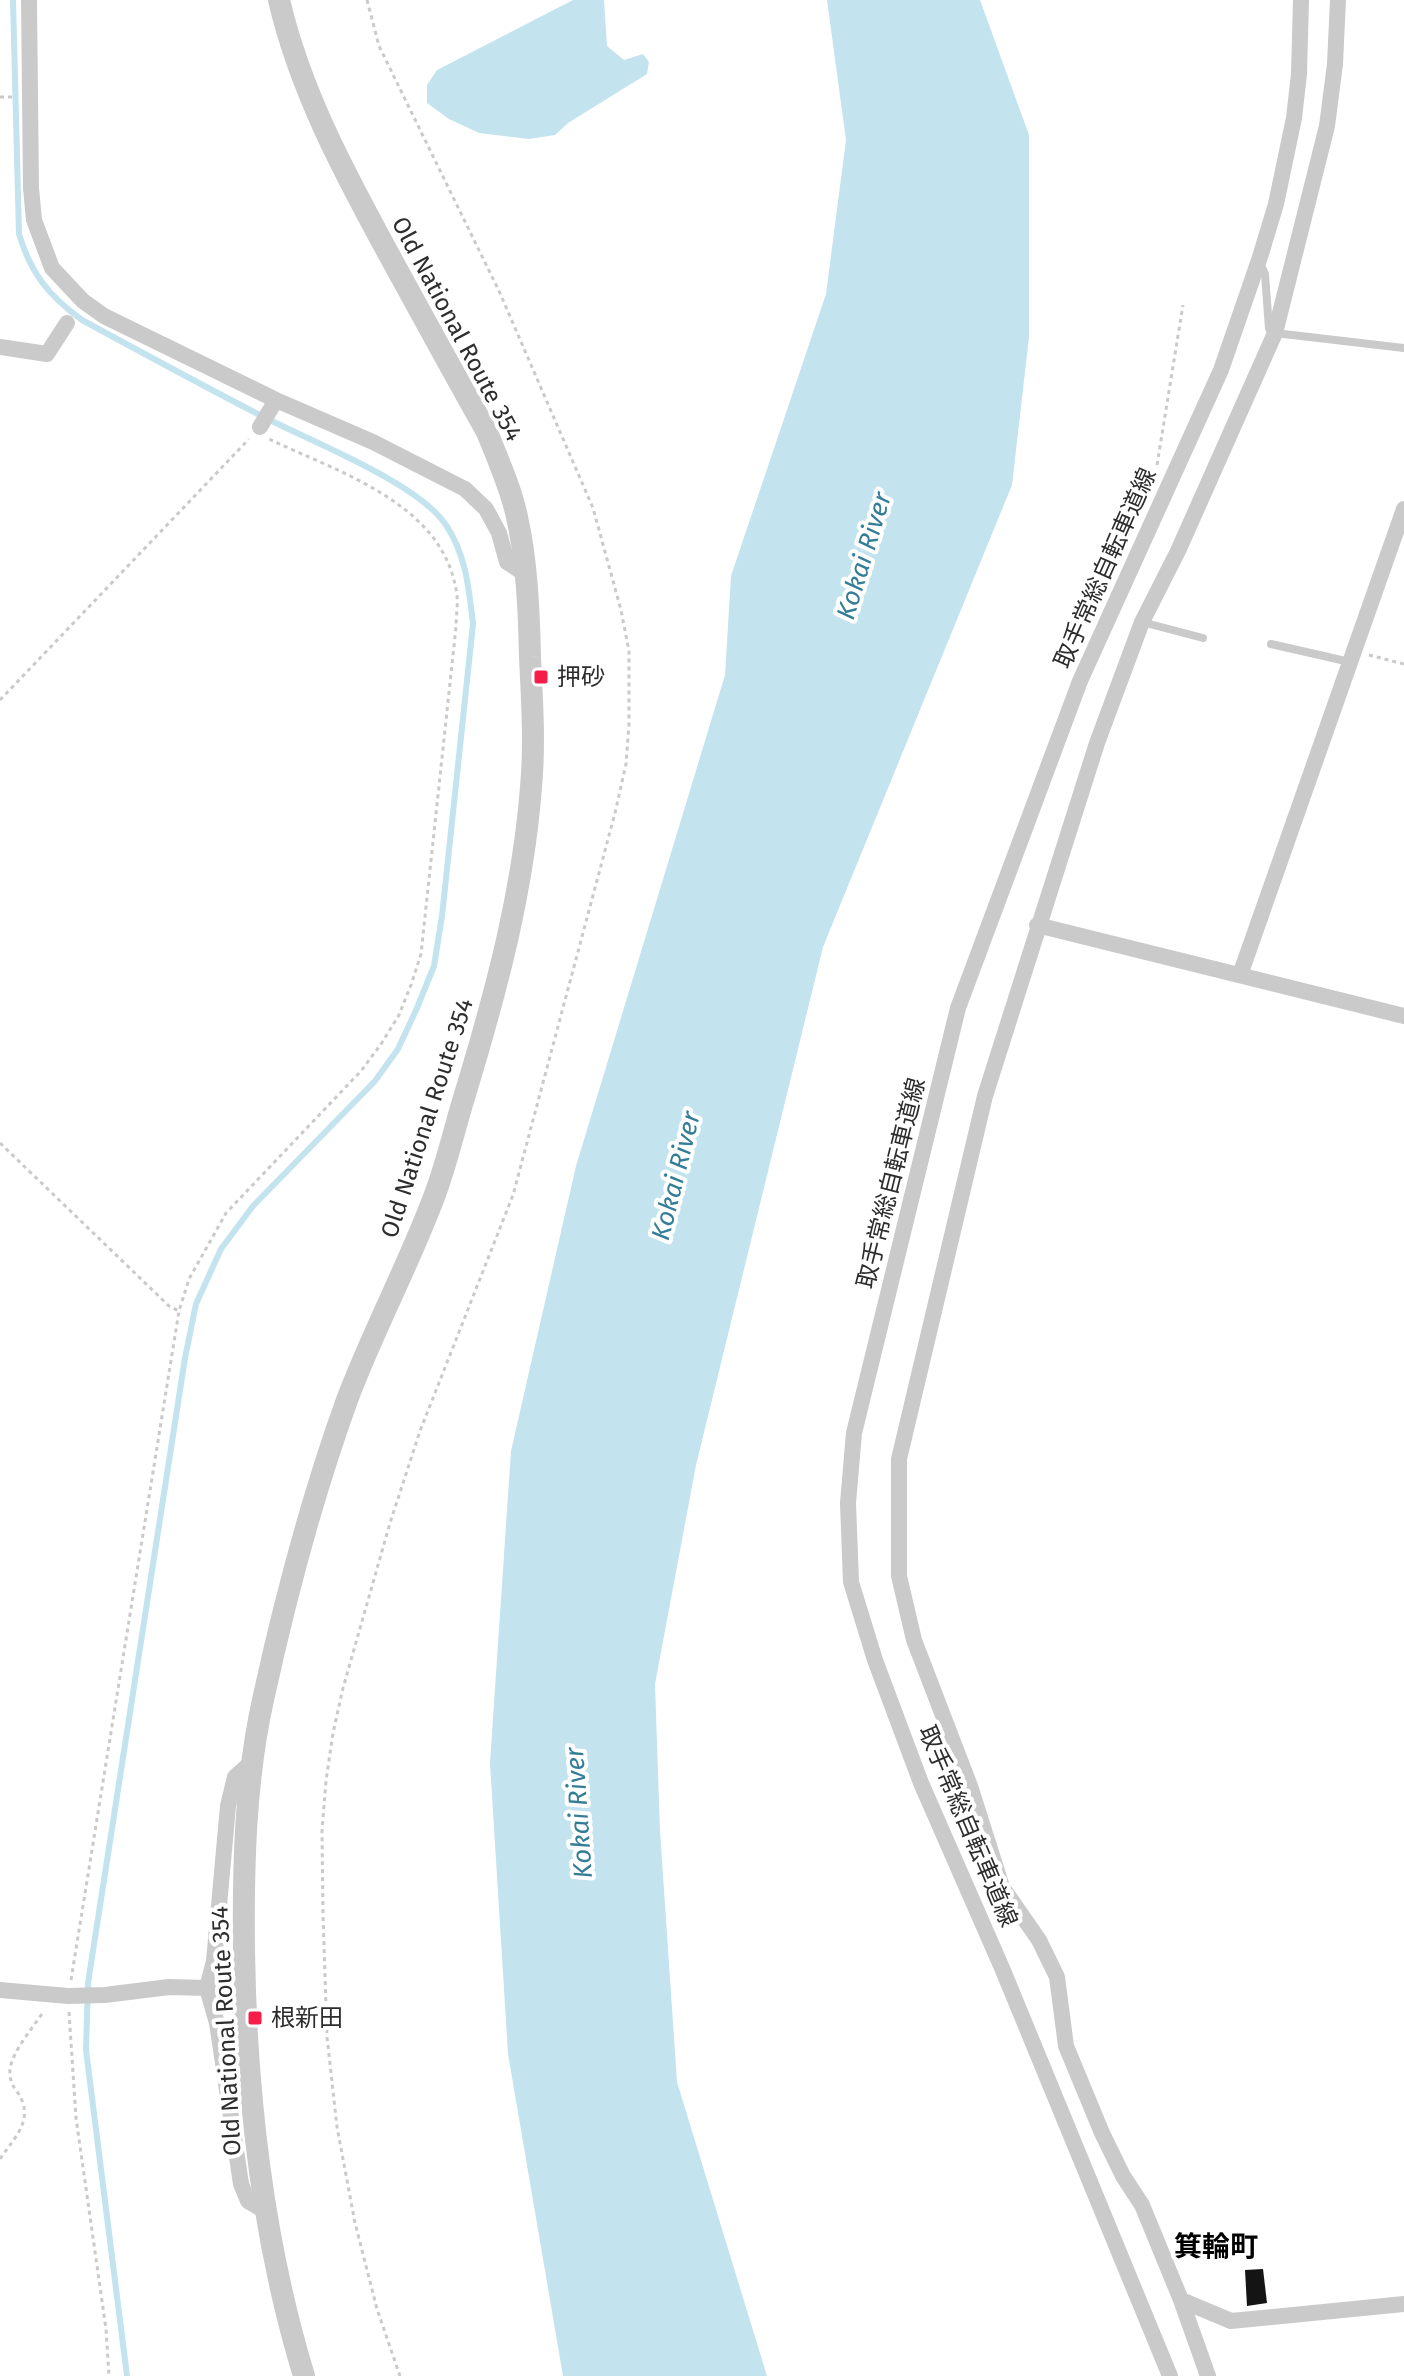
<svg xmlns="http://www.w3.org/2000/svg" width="1404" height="2376" font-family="'Fira Sans','Noto Sans JP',sans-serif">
<rect width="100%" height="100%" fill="#fff"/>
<path fill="#c3e3ee" d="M573 0H604L607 46 624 60 643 54 649 62 647 74 568 123 555 135 529 139 479 133 449 119 427 103V85L437 70Z
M827 0H980L1029 135V337L1012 485 823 947 696 1465 655 1684 660 1831 677 2082 767 2376H563L508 2054 490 1763 511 1451 576 1166 725 675 731 576 826 294 846 140Z"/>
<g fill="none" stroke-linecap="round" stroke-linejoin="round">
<path stroke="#c3e3ee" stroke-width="6" d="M13 0 19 234C31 274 49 296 82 320 139 351 196 382 254 412 304 439 417 481 446 525 466 555 469 589 473 624L442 916 434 966 417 1008 398 1049 375 1081 253 1206 221 1249 196 1304 185 1358 88 1983 86 2050 127 2376"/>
</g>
<path fill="#141414" d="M1263 2269 1267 2303 1247 2306 1245 2270Z"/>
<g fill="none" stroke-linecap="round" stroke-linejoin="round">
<path stroke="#cacaca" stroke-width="3" stroke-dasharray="4 4" stroke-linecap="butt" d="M367 0 379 46 499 291 593 508 621 610 629 651V724L626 764 615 813 513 1195 420 1431 390 1523 343 1688 333 1733 326 1781 322 1831 323 1915 327 2037 337 2127 355 2223 377 2309 400 2376
M0 97H12
M1157 465 1183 305
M1369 655 1404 664
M0 700 249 439
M0 1143 169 1306 179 1311
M71 1980 179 1311 189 1279 226 1213 361 1071 381 1044 399 1015 411 985 421 954 456 627C456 617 458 606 457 596 446 504 340 473 269 439
M69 2012 76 2118 106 2329 109 2376
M0 2159C15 2137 35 2119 18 2093 13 2087 9 2079 10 2070 11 2053 34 2026 44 2011"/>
<path stroke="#cacaca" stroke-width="8" d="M1259 261 1265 274 1269 329 1275 333 1404 348
M1142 622 1203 638
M1271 644 1350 662"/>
<path stroke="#cacaca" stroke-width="16" d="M29 0 31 188 34 220 52 268 83 301 104 316 276 400 373 442 465 489 486 509 499 533 507 562 525 574
M0 347 47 354 67 323
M260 427 276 400
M1037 925 1404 1016
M1240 975 1404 509
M207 1988 214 1961 228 1806 235 1777 253 1761
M0 1990 68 1996 105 1995 169 1987 207 1988 217 2023 241 2184 248 2201 265 2211
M1181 2300 1231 2321 1404 2304
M1170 2376 1002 1968 921 1783 875 1660 851 1582 848 1503 854 1433 958 1008 1080 681 1221 370 1260 257 1276 204 1294 118 1299 74 1301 0
M1208 2376 1181 2300 1142 2205 1123 2176 1102 2133 1066 2046 1057 1977 1039 1940 1002 1887 970 1786 914 1640 899 1576V1459L985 1096 1097 743 1142 622 1178 551 1275 333 1327 126 1335 64 1338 0"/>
<path stroke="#cacaca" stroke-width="22" d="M279 0C300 90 343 170 387 251 420 311 453 372 487 432 498 460 511 488 517 517 527 562 529 611 530 657 532 700 535 744 531 787 523 892 496 992 466 1091 455 1126 447 1163 434 1197 408 1266 373 1331 347 1400 312 1497 285 1599 263 1700 245 1781 243 1867 244 1950 246 2093 262 2238 304 2376"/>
</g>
<g fill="#f61d49" stroke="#fff" stroke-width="3">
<rect x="533" y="669" width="16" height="16" rx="4"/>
<rect x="247" y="2010" width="16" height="16" rx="4"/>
</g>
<g text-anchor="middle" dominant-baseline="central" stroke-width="8" stroke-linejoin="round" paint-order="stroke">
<g font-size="24" fill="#2d2d2d" stroke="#fff">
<text transform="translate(457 329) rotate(62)">Old National Route 354</text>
<text transform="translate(1105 568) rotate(-66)">取手常総自転車道線</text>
<text transform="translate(427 1118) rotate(-72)">Old National Route 354</text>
<text transform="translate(891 1183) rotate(-76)">取手常総自転車道線</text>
<text transform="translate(968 1826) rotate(67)">取手常総自転車道線</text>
<text transform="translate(226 2031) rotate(-93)">Old National Route 354</text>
</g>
<g font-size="24" fill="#2d2d2d" stroke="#fff" text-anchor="start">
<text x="557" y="677">押砂</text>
<text x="271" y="2018">根新田</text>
</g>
<g font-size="26" font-style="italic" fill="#347d97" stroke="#fff">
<text transform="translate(864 556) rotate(-73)">Kokai River</text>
<text transform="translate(676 1176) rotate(-76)">Kokai River</text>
<text transform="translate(579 1813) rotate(-94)">Kokai River</text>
</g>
<g font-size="28" font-weight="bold" fill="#000" stroke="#fff">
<text x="1216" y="2246">箕輪町</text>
</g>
</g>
</svg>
